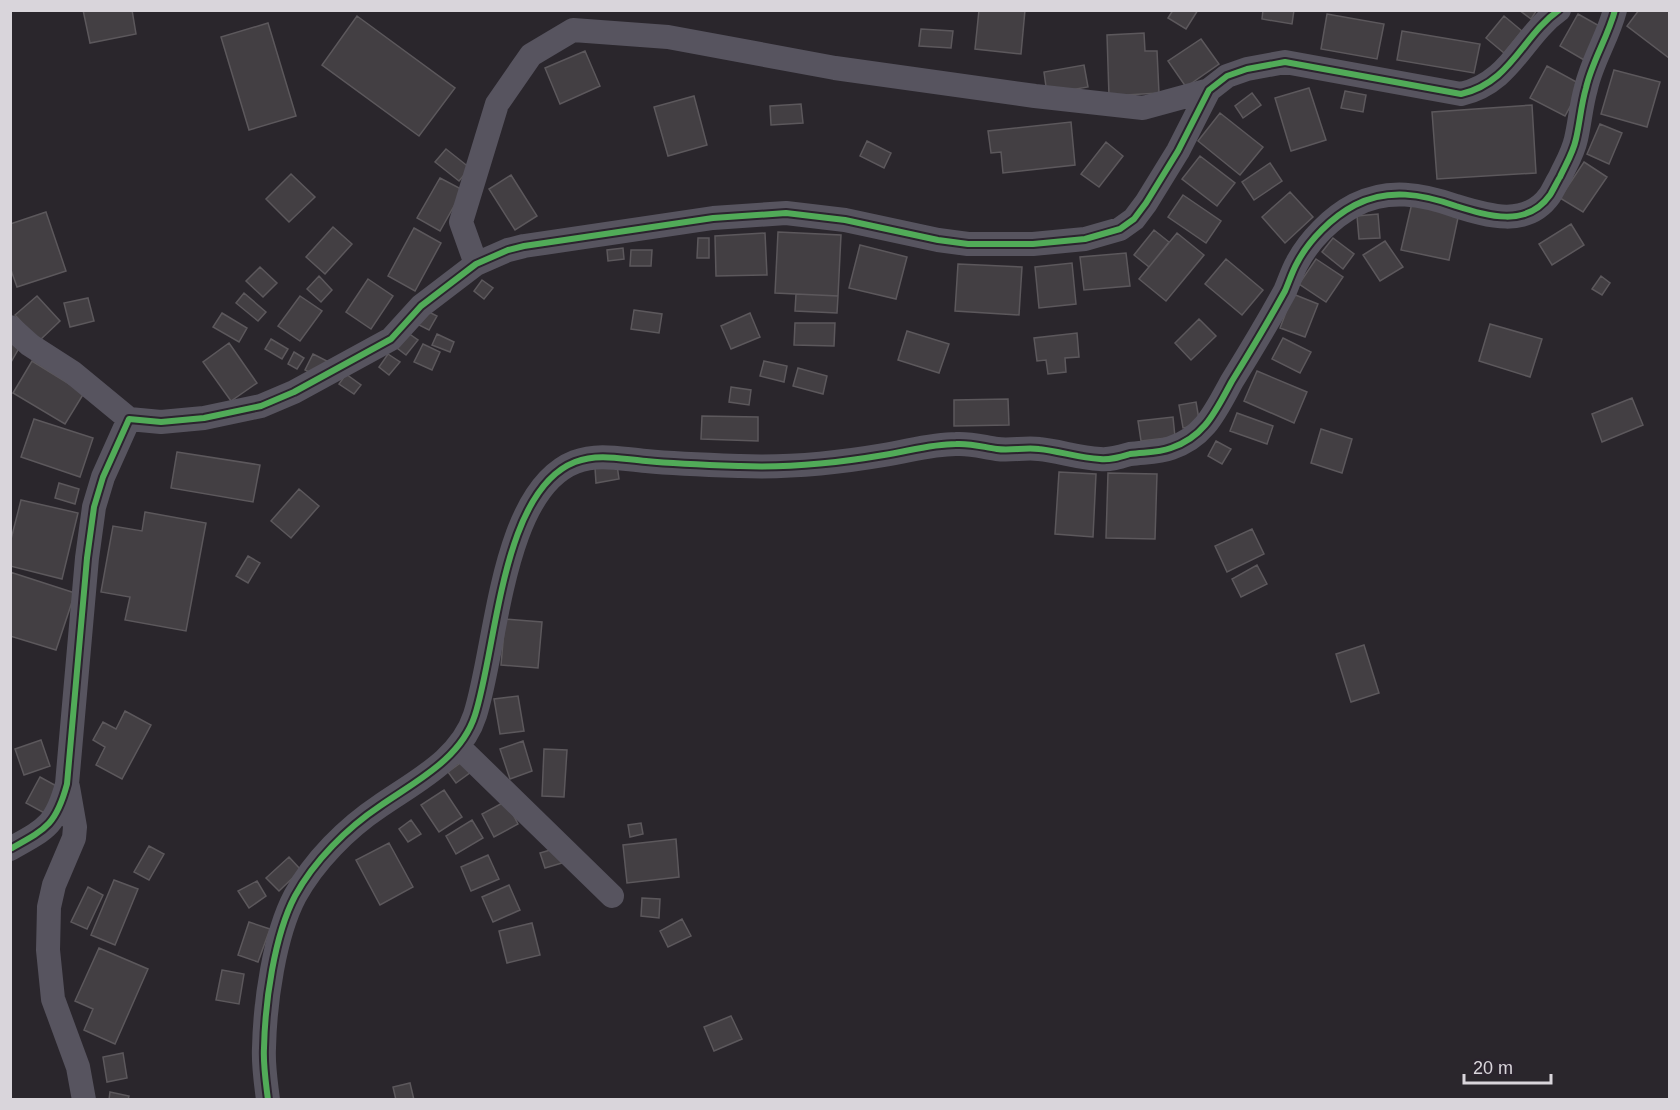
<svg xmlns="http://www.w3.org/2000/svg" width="1680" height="1110" font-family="Helvetica,sans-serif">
<rect width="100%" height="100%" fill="#2a262c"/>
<path fill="#433f43" stroke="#5c585c" stroke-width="1.5" d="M83 10H132L136 34 90 43Z
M979 10H1025L1021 54 975 49Z
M1173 10H1198L1186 29 1168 18Z
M1263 10H1294L1292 24 1262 19Z
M1519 10H1537L1531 19Z
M1639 10H1670L1669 58 1627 26Z
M1327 14 1384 24 1377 59 1321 49Z
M1578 14 1603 28 1584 60 1560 46Z
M357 16 455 88 419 136 322 65Z
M1504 16 1522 31 1504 53 1486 38Z
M268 23 296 116 249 130 221 37Z
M921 29 953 31 951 48 919 46Z
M1402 31 1480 44 1474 73 1397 60Z
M1144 33 1145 51H1157L1159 93 1109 96 1107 35Z
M1201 39 1219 64 1186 87 1168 61Z
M585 51 600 86 560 104 545 68Z
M1084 65 1088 87 1047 94 1044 72Z
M1547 66 1582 85 1565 116 1530 98Z
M1614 70 1660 82 1647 127 1601 114Z
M1309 88 1326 140 1291 151 1275 98Z
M1345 91 1366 95 1363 112 1341 108Z
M1252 93 1261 105 1243 118 1235 106Z
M694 96 707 145 668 156 654 107Z
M801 104 803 123 771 125 770 106Z
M1532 105 1536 173 1437 179 1432 112Z
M1220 113 1263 147 1240 175 1198 141Z
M1071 122 1075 165 1003 173 1001 152 991 153 988 131Z
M1600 124 1622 133 1609 164 1587 154Z
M867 141 891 153 884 168 860 156Z
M1106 142 1123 156 1099 187 1081 174Z
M446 149 470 168 459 181 435 162Z
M1200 156 1235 183 1217 206 1182 179Z
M1584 162 1607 177 1583 212 1560 198Z
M1270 163 1282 181 1254 200 1242 182Z
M291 174 315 197 289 222 266 199Z
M511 175 537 216 515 230 489 189Z
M440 178 463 190 440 231 417 218Z
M1290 192 1313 217 1285 243 1262 217Z
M1183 195 1221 221 1206 243 1168 217Z
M1412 203 1459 213 1449 260 1401 250Z
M46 212 66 271 17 287 10 267V224Z
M1378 214 1380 238 1359 239 1357 216Z
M1571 224 1584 245 1552 265 1539 244Z
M333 227 352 244 325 274 306 257Z
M414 228 441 243 415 291 388 276Z
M1154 230 1169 242 1149 267 1134 255Z
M778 232 841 235 838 296 775 293Z
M765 233 767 275 716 276 715 236Z
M1177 233 1204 255 1166 301 1139 279Z
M698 238H709V258H697Z
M1333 238 1354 254 1343 269 1322 252Z
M1385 241 1403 267 1380 281 1363 255Z
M860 245 907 257 896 299 849 288Z
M623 248 624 259 608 261 607 250Z
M631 250H652L651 266H630Z
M1126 253 1130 286 1084 290 1080 257Z
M1226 259 1263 290 1242 315 1205 284Z
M1316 259 1343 277 1326 302 1299 284Z
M1072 263 1076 304 1039 308 1035 267Z
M958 264 1022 267 1019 315 955 311Z
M260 267 277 283 263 297 246 281Z
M319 276 332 290 321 302 307 289Z
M1601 276 1610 283 1602 295 1592 289Z
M368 279 393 296 371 329 346 312Z
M482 280 493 288 484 299 474 291Z
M244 293 266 312 258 321 236 303Z
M796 294 838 296 837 313 795 311Z
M1293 294 1318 304 1305 337 1280 328Z
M37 296 60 321 39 341 15 315Z
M300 296 322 311 300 341 278 326Z
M88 298 94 321 70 327 64 303Z
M634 310 662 314 659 333 631 329Z
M427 311 437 316 429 330 419 325Z
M222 313 247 328 239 342 213 327Z
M750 313 760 337 731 349 721 326Z
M1199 319 1216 336 1191 360 1175 343Z
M795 323H835L834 346 794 345Z
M1490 324 1542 339 1530 377 1479 361Z
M907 331 949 344 939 373 898 360Z
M408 333 418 340 406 355 397 348Z
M1077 333 1079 357 1065 358 1066 372 1048 374 1046 360 1037 361 1034 338Z
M10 334 23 341 10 364Z
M437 334 454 342 450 352 432 345Z
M1283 338 1311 352 1300 373 1272 359Z
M271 339 288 349 282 359 265 349Z
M229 343 257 383 231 401 203 362Z
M423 344 440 352 432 370 414 362Z
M294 352 304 358 297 369 288 364Z
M313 354 327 361 319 377 305 370Z
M388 354 400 362 389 375 379 367Z
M32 361 84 393 65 424 13 393Z
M764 361 787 366 784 382 760 376Z
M798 368 827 376 823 394 793 386Z
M1257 371 1307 392 1294 423 1244 401Z
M346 374 361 385 354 394 339 384Z
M731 387 751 390 749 405 729 402Z
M1632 398 1643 425 1602 442 1592 414Z
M1008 399 1009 425 954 426V400Z
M1196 402 1200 425 1183 428 1179 405Z
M1237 413 1273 426 1267 444 1230 431Z
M702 416 758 417V441L701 439Z
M1173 417 1175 437 1141 441 1138 421Z
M34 419 93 438 80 477 21 457Z
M1321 429 1352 439 1342 473 1311 463Z
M1216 441 1231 449 1222 464 1208 456Z
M177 452 260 465 253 502 171 488Z
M617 465 619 479 596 483 595 468Z
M1059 472 1096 474 1093 537 1055 534Z
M1108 473 1157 474 1155 539 1106 538Z
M59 483 79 489 75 504 55 498Z
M299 489 319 506 291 538 271 521Z
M21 500 78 513 62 579 10 566V543Z
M145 512 206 523 186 631 125 620 130 597 101 592 113 526 142 531Z
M1252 529 1264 554 1227 572 1215 546Z
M248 556 260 563 248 583 236 576Z
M1257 565 1267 584 1241 597 1232 579Z
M10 572 75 593 56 650 10 636Z
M505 619 542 622 538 668 501 665Z
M1364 645 1379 693 1351 702 1336 654Z
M518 696 524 731 500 734 494 699Z
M125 711 151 725 122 779 96 765 105 747 93 740 103 722 116 729Z
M41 740 50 766 24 775 15 749Z
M523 741 532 771 510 779 500 749Z
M544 749 567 750 564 797 542 796Z
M463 761 471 772 456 783 448 772Z
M40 777 62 789 48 815 26 803Z
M444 790 462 817 439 832 421 805Z
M506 801 518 824 494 837 482 814Z
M411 820 421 834 408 842 399 829Z
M472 820 483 838 456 854 446 836Z
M641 823 643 834 630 837 628 825Z
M676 839 679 877 627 883 623 845Z
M389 843 413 887 380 905 356 860Z
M149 846 164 854 149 880 134 872Z
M557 848 562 863 545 868 540 853Z
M488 855 499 879 471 891 461 867Z
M289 857 301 870 279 891 266 878Z
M114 880 138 889 115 945 91 935Z
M257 881 266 896 249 908 238 891Z
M509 885 520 910 493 922 482 897Z
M88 887 103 895 87 929 71 922Z
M642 898 660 899 659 918 641 916Z
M682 919 691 936 668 947 660 931Z
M249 922 270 929 258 962 238 955Z
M532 923 540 955 507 963 499 931Z
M99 948 148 969 115 1044 84 1030 93 1009 75 1001Z
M222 970 244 974 239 1004 216 1000Z
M731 1016 742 1039 714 1051 704 1027Z
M123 1053 127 1078 107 1082 103 1057Z
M410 1083 414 1100H396L393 1087Z
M110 1092 129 1096 128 1100H109Z"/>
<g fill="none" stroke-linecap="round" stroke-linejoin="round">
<path stroke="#57545f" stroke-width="24" d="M476 264 461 222 497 104 531 55 573 30 668 37 835 68 1035 96 1143 108 1209 90
M10 327 30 345 72 372 129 419
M459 747 612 896
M68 787 75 827 74 838 54 885 49 907 48 950 53 999 78 1067 84 1100
M10 849C46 829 56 825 67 784L87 558 94 507 103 477 129 419 161 422 204 418 261 406 294 392 391 339 421 306 476 264 508 250 524 246 713 218 786 213 845 220 938 240 968 244H1033L1085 239 1120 229 1134 219 1146 203 1178 151 1209 90 1227 76 1247 69 1285 62 1461 94C1511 83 1522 36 1559 10
M268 1100C266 1083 263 1065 264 1048 265 1003 274 936 295 896 314 861 347 828 380 806 416 781 461 759 475 715 497 647 501 491 575 462 599 453 621 459 646 461 677 464 709 465 740 466 788 468 837 463 884 455 909 451 932 444 956 444 971 443 983 447 997 449 1011 451 1025 447 1039 449 1059 451 1079 458 1100 459 1111 460 1120 457 1130 454 1144 452 1158 453 1171 448 1205 437 1216 410 1232 381 1250 352 1268 322 1285 291 1289 282 1292 272 1297 263 1309 240 1332 217 1355 205 1388 188 1422 194 1456 206 1488 216 1527 228 1550 195 1551 194 1559 178 1560 177 1566 164 1573 153 1576 139 1580 122 1581 105 1586 88 1592 61 1608 37 1615 10"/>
<g stroke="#2b242e" stroke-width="10">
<path id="cycleway" d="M10 849C46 829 56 825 67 784L87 558 94 507 103 477 129 419 161 422 204 418 261 406 294 392 391 339 421 306 476 264 508 250 524 246 713 218 786 213 845 220 938 240 968 244H1033L1085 239 1120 229 1134 219 1146 203 1178 151 1209 90 1227 76 1247 69 1285 62 1461 94C1511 83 1522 36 1559 10
M268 1100C266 1083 263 1065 264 1048 265 1003 274 936 295 896 314 861 347 828 380 806 416 781 461 759 475 715 497 647 501 491 575 462 599 453 621 459 646 461 677 464 709 465 740 466 788 468 837 463 884 455 909 451 932 444 956 444 971 443 983 447 997 449 1011 451 1025 447 1039 449 1059 451 1079 458 1100 459 1111 460 1120 457 1130 454 1144 452 1158 453 1171 448 1205 437 1216 410 1232 381 1250 352 1268 322 1285 291 1289 282 1292 272 1297 263 1309 240 1332 217 1355 205 1388 188 1422 194 1456 206 1488 216 1527 228 1550 195 1551 194 1559 178 1560 177 1566 164 1573 153 1576 139 1580 122 1581 105 1586 88 1592 61 1608 37 1615 10"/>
</g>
<use href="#cycleway" stroke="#51ab58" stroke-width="6"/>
</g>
<rect width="1680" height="1110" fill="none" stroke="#d9d5db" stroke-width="24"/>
<path d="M1464 1074v9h87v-9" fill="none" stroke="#d9d5db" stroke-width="3"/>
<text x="1473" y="1074" font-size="18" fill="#d9d5db" stroke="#2b242e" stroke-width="4.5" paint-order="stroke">20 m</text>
</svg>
